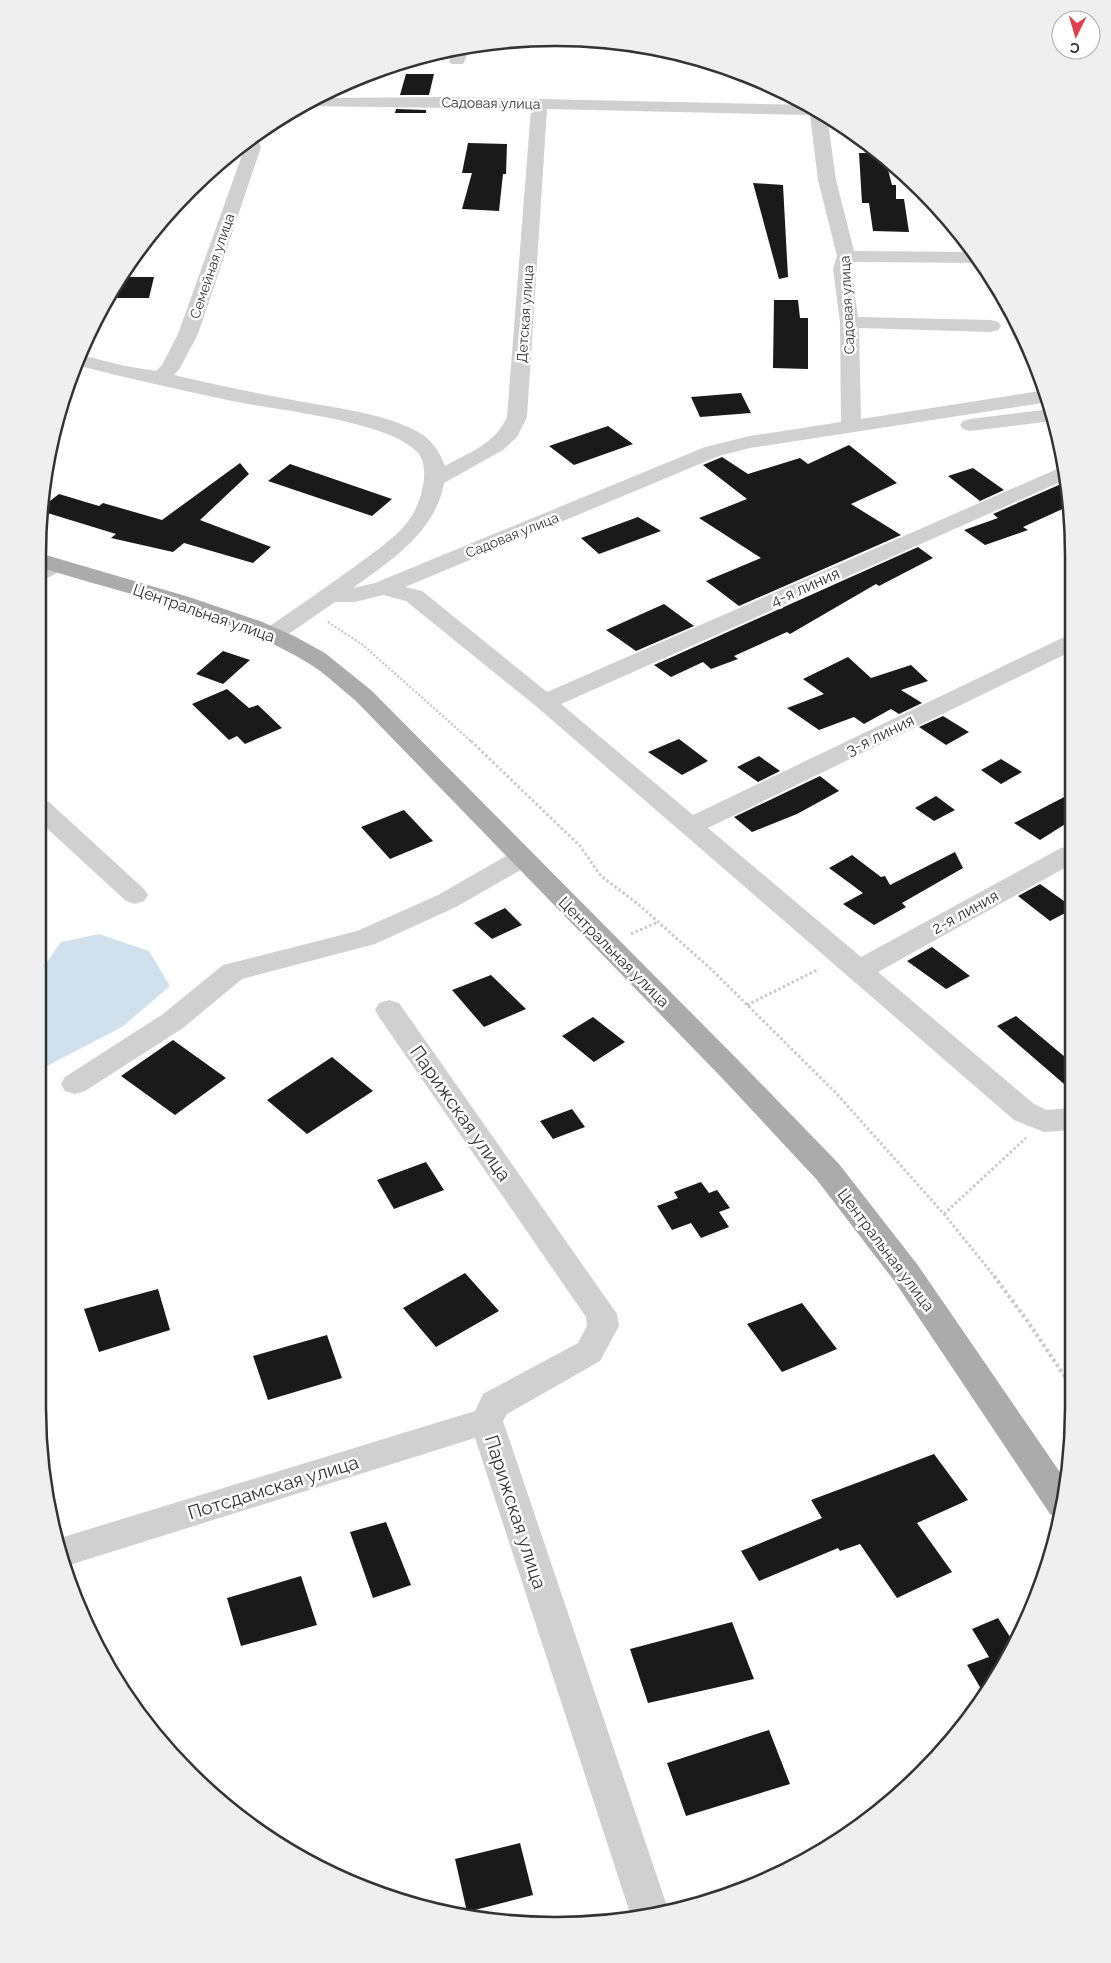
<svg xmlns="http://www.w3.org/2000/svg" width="1111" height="1963" font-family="Raleway,sans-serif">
<rect width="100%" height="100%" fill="#fff"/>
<path fill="#d0e1ed" d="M99 934 149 951 170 986 122 1027 41 1069 40 972 61 942Z"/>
<path fill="#1a1a1a" d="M406 74H434L429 95H400Z
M396 109 426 110V113H395Z
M468 143 507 144 506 174H503L499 211 462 209 472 173H462Z
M859 153H875L886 162 892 185H896V199H904L909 232 873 231 869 203H862Z
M753 183 783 185 788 277 779 279Z
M121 277H154L149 298H114L118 281Z
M774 300H798L800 318H808V369L773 368Z
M741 393 751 413 700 417 691 397Z
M608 426 633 444 574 465 549 446Z
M849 445 897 483 851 504 901 535 739 606 706 581 761 558 699 518 747 499 703 465 722 457 748 474 800 458 808 464Z
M240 463 249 474 200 520 271 547 253 563 184 543 173 552 111 538 116 534 41 511 42 507 59 494 99 506 103 503 162 520Z
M290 464 392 499 372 516 268 481Z
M973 468 1004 490 980 501 948 476Z
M1061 484 1069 489V506L1023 527 1028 530 985 545 964 530 998 518 993 514Z
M638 517 661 531 599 554 581 538Z
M918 547 933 558 879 586 876 584 790 634 787 632 734 656 738 659 711 669 703 662 671 677 654 665Z
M664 604 694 626 636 651 606 630Z
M223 651 250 660 223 684 196 674Z
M848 657 871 678 911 665 928 681 901 690 922 703 899 714 891 709 864 724 854 717 819 730 787 708 824 694 803 679Z
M227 689 249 708 258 705 282 728 245 744 237 736 229 740 192 704Z
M943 716 969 732 946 745 919 727Z
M679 739 708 761 682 775 648 752Z
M759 756 780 771 758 782 737 767Z
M1001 759 1022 772 1001 784 981 770Z
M820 776 839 791 797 814 752 832 734 817Z
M1070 794V821L1040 840 1014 823Z
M936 796 955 810 934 821 915 808Z
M404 810 433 841 390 859 361 827Z
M955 852 963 868 902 903 906 907 874 925 843 904 863 893 829 868 852 855 881 877 885 876 890 885Z
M1040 884 1071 906V910L1050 921 1018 896Z
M505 908 522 925 492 939 474 923Z
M932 947 970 976 946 989 907 961Z
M491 975 526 1009 484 1027 452 990Z
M1016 1016 1071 1062V1090L997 1026Z
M593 1017 625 1042 594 1062 562 1036Z
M173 1040 226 1078 175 1115 121 1076Z
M332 1057 373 1091 307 1134 267 1100Z
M572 1109 585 1127 553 1139 540 1121Z
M426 1162 444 1190 394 1209 377 1180Z
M701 1182 709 1193 717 1190 730 1208 719 1212 729 1227 701 1238 691 1223 672 1230 657 1206 678 1198 674 1192Z
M465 1273 499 1311 436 1347 403 1308Z
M158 1289 170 1330 99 1352 84 1309Z
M802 1303 837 1349 782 1372 747 1324Z
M327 1335 342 1378 268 1400 253 1356Z
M934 1454 968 1500 917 1523 952 1572 897 1598 860 1544 840 1551 838 1548 759 1581 741 1551 822 1518 811 1500Z
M386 1522 411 1585 373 1598 350 1532Z
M301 1576 317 1625 241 1646 227 1598Z
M998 1618 1014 1643 1004 1667 984 1694 967 1665 989 1657 972 1629Z
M732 1622 754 1679 648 1703 630 1649Z
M769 1730 790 1784 686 1816 667 1763Z
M520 1843 533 1895 467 1912 455 1859Z"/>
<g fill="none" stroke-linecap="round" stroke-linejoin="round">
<path stroke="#cacaca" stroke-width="2.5" stroke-dasharray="2 2" stroke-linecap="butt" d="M328 622 363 645 472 742"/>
<path stroke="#cacaca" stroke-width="3" stroke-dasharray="2.5 2.5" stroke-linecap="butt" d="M471 741 580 846 601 876 638 904 711 969 836 1093 944 1214 995 1277
M631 934 658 922
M747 1005 819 969
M944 1214 1026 1138"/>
<path stroke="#cacaca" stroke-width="4" stroke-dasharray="3 3" stroke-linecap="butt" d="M994 1276 1026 1319 1072 1387"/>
<path fill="#d0d0d0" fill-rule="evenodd" d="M469 47 470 49 463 64H451L449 61 454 50Z
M447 97 810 105 827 116 836 180 854 251 974 252 982 263 853 262 851 269 858 317 991 320 998 322 1001 326 998 330 991 332 859 328 861 419 1046 390 1049 402 750 448 719 456 405 587 422 591 547 692 1064 466 1067 479 561 704 693 815 1062 638 1070 636V652L708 828 861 957 1061 848 1070 846V865L878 972 1034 1104 1047 1110 1071 1108V1130L1044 1132 1014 1120 537 707 406 601 383 595 355 602H335L280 640 272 642 264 640 260 635 264 630C295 609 326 587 357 565 375 551 398 537 411 517 421 502 431 468 418 453 390 420 272 410 227 400 177 389 126 378 76 365L81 355 125 366 156 371 162 365 178 334 245 147 247 143H259L261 147 198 334 180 368 174 375C215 385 256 393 298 401 335 408 391 414 423 435 434 443 440 453 445 466 470 452 495 444 507 417L531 109 301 106 315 98ZM547 109 810 115 818 180 837 256 833 269 840 322 841 422 750 436 705 447 375 583 353 588C391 560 435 533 444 483L503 450 517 437 527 417Z
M1051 409 1052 421 970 431 963 429 960 425 963 421 970 419Z
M54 558 62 560 65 565C59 573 49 578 39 581V565Z
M40 800 49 802 144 889 148 895 144 901 135 904 126 901 40 822Z
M522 850 531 852 535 858 531 864 456 907 375 944 242 979 183 1028 85 1091 75 1094 65 1091 61 1084 65 1077 163 1014 223 965 357 931 438 895 513 852Z
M389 1000 399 1003 617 1314 619 1326 600 1361 507 1414 503 1421 669 1912 632 1919 631 1916 475 1438 63 1567 57 1539 475 1411 483 1394 578 1343 587 1326 586 1317 379 1017 375 1010 379 1003Z"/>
<path fill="#ababab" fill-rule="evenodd" d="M39 553 189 597 260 621 294 636 325 653 372 691 742 1064 839 1164 917 1264 1066 1481 1060 1518 1050 1514 895 1282 817 1180 722 1078 356 701C340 688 325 673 308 663 226 613 129 596 39 567Z"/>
</g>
<g text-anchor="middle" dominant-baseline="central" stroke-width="5" stroke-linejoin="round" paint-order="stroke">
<g font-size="14" fill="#333" stroke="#fff">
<text transform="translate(491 103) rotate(1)">Садовая улица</text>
<text transform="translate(212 266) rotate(-71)">Семейная улица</text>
<text transform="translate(847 305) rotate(-93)">Садовая улица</text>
<text transform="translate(525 314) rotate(-86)">Детская улица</text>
<text transform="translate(512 535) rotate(-22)">Садовая улица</text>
</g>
<g font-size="16" fill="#333" stroke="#fff">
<text transform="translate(805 587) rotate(-24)">4-я линия</text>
<text transform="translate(204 613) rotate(19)">Центральная улица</text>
<text transform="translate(880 735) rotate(-26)">3-я линия</text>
<text transform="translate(965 912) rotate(-29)">2-я линия</text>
<text transform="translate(614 952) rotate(45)">Центральная улица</text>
<text transform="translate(886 1250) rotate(53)">Центральная улица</text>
</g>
<g font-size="19" fill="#333" stroke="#fff">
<text transform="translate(461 1113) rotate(55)">Парижская улица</text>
<text transform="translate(273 1487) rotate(-17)">Потсдамская улица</text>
<text transform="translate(516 1512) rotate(72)">Парижская улица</text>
</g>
</g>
<path d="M0 0H1111V1963H0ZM555 46H556A509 509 0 0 1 1065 555V1408A509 509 0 0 1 556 1917H555A509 509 0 0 1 46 1408V555A509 509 0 0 1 555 46Z" fill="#efefef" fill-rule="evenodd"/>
<path fill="none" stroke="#333" stroke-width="2.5" d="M555 46H556A509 509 0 0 1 1065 555V1408A509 509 0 0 1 556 1917H555A509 509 0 0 1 46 1408V555A509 509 0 0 1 555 46Z"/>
<g transform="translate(1076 35) rotate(185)"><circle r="24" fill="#ffffff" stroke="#adadad"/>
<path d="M0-4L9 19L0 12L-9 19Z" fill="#df404b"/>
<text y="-8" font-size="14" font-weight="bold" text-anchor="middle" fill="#333333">С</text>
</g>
</svg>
